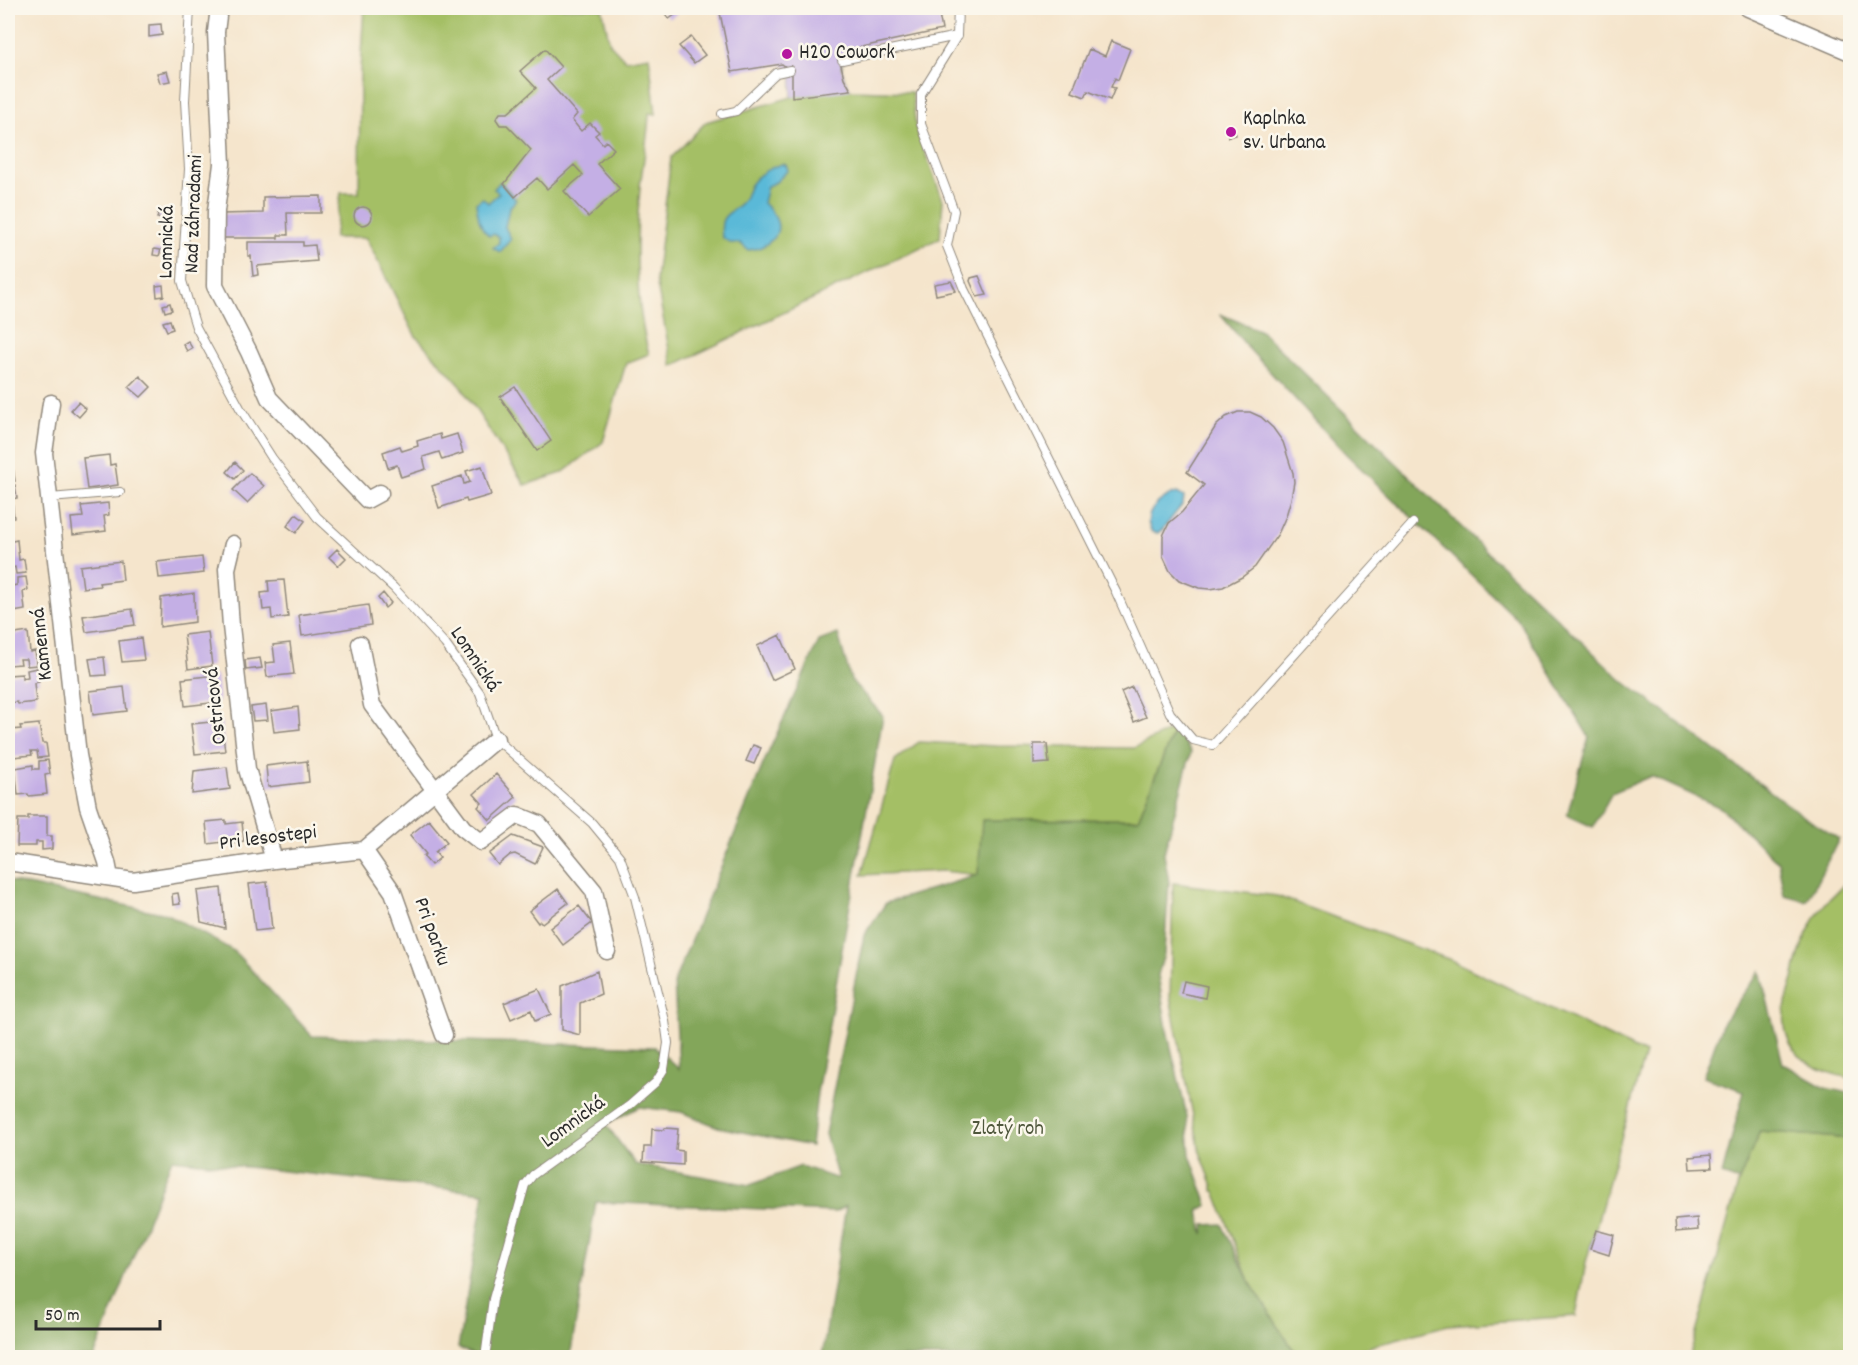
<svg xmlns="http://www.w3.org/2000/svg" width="1858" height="1365" font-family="Dekko,sans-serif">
<rect width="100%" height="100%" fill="#fbf7ec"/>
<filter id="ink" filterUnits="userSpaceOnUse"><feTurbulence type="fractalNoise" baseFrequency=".0167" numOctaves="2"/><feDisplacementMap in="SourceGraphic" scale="12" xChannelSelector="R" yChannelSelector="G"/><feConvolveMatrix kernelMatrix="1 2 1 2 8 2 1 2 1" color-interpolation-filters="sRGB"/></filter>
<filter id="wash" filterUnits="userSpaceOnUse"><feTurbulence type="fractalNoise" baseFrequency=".008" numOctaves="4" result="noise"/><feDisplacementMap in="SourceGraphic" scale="24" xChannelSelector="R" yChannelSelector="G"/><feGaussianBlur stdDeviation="1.35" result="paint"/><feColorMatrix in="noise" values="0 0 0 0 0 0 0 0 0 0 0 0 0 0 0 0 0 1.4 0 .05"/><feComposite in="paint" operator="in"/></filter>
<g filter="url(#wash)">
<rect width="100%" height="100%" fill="#f5e5cc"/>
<path fill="#a4bf65" stroke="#687548" stroke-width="1.5" d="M364 8H602L610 44 625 60 649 56 656 114 649 113C648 138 643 162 640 187 635 237 635 305 649 354L626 363 603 442 562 473 525 485 460 385 415 335 366 238H334L341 193H359L360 70Z
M799 8H924V10L852 49C837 60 841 76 851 90L912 92 916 129 943 200 940 238 672 366 656 279 671 158 706 122 792 97V74L782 12Z
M1175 728 1138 819 983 820 978 875 943 871 862 875 895 760 919 742 996 746 1134 748Z
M1850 876V1078C1813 1071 1780 1054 1785 1010 1786 1000 1790 989 1793 979 1797 960 1803 938 1813 922 1816 917 1819 911 1823 906 1832 895 1843 888 1850 876Z
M1173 883 1277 896 1451 960 1645 1054 1586 1262 1576 1316 1448 1325 1381 1343 1340 1357H1298L1249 1281 1215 1191H1213V1186L1200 1152 1170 997Z
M1760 1131 1850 1139V1357L1689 1358 1739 1181Z"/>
<path fill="#83a65a" stroke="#576842" stroke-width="1.5" d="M1220 314 1261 331 1491 556 1623 681 1803 816 1839 839 1807 901 1784 895 1778 862 1721 808 1651 776 1612 793 1593 827 1567 815 1589 737 1519 621 1346 454 1249 349Z
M838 634 851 680 883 716 817 1093 811 1146 718 1127 681 1112 639 1107 606 1124 635 1164 750 1185 801 1166 838 1179 825 1134 864 935 886 903 978 875 982 820 1138 819 1175 728 1191 752 1164 853 1169 883 1164 954 1158 975 1168 1035 1187 1116 1190 1155 1208 1205 1199 1210 1203 1234 1205 1225 1222 1224 1249 1281 1298 1357H822L846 1206 835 1212 596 1202 570 1357H480L458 1348 484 1193 172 1159 94 1357H8V881L167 914 234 951 312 1036 655 1047 679 1069 674 982 764 762 819 641Z
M1760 971 1783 1064 1825 1088 1850 1093V1139L1760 1131 1739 1181 1722 1175 1744 1091 1703 1077 1723 1022Z"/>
<path fill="#5ab9d8" stroke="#427282" stroke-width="1.5" d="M782 164 786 165 788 170 776 182 767 186 763 203C768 208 773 212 776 219 784 237 763 249 748 250L740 243H730L722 237C719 212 728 217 742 202 746 198 747 190 750 185 757 175 770 167 782 164Z
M500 182 516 200 509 208 505 227 511 239 500 252 493 248 499 243V237L493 234 489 236 483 229 479 220 476 203 483 198 488 203 499 193 494 189Z
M1177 493 1184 497 1183 504 1162 530 1158 533 1152 532C1140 514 1161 497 1177 493Z"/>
<g id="blocks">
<path fill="#c4afe5" d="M661 8H685L669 19Z
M746 8H945L946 13 939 14 942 30 852 49 847 52 841 65 844 78 851 90 792 97V74L790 70 782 64 732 72 720 13Z
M161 24 162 35 149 37V25Z
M691 37 705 55 694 63 679 46Z
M1111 41 1130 49 1118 80 1115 78 1111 87 1115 88 1110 100 1088 91 1085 97 1072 92 1089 49 1105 56Z
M545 49 561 67 547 80 577 114 572 120 581 131 590 123 599 132 595 135 603 144 606 141 614 149 597 164 620 189 588 217 564 191 583 175 574 165 547 189 537 178 515 197 504 184 531 150 507 125H500L496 119 500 113H508L536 88 520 71Z
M167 71 170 81 160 83 157 73Z
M1234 128 1236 135 1228 137 1227 130Z
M321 196V213H287L288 235H278V238H220V214L263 213V197Z
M354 216a9 9 0 1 1 18 0a9 9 0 1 1-18 0Z
M159 210 169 212 168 220 157 218Z
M248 242H303V246L315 245 317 261 257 266 258 275 253 276 251 256H248Z
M154 249 161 250 159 256 153 255Z
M979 276 987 295 977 297 970 281 971 278Z
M951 281 956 291 936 295 934 284Z
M163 285 164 296 157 297 156 286Z
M170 303 172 310 165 312 163 305Z
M170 320 173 329 167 331 163 322Z
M188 341 192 348 187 351 183 344Z
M140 376 151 387 141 397 129 387Z
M515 387 551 441 537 451 500 397Z
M8 399H11L10 413H8Z
M78 402 86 409 79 417 71 410Z
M1238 412H1250L1261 417 1273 428 1283 442 1293 473 1294 482 1291 499 1286 516 1278 534 1255 567 1242 577 1223 587 1210 589 1199 588 1179 580 1170 571 1163 556V536L1169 523 1182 512 1204 485 1187 472 1216 426 1226 417Z
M440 434 441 439 457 434 463 453 442 460 439 452 423 457 426 469 401 477 397 465 388 468 383 452 400 446 402 451 418 446 417 441Z
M109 455 110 465 115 464 118 485 87 489 83 458Z
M235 462 243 470 235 479 227 472Z
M482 466 491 495 467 502 466 499 439 508 432 486 462 476 464 484 470 482 466 471Z
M13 467 15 481 8 482V468Z
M250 473 264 486 247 503 233 490Z
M15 485 17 498 12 499 14 518 8 519V486Z
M108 503 109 515 104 516 106 531 73 535 71 518 83 517 81 506Z
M296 514 305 521 296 533 287 526Z
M17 540 19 560 24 559 26 573 16 574 15 567 8 568V542Z
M337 549 346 558 338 566 329 557Z
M202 557 204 573 159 578 157 562Z
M121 561 123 580 99 583 100 586 83 588 80 566Z
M26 577 28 590 23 591 25 610 8 613V582H11V586L17 585V578Z
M284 580 288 617 272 619 271 609 263 610 261 593 269 592 268 581Z
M194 593 195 622 160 627 161 598Z
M383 593 391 603 385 608 378 598Z
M368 605 371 625 302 636 299 615Z
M132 609 135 625 86 632 83 616Z
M28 632 30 652 35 651 37 665 27 666 26 659H20L21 664 8 665 9 635Z
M208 632 212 666 188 669 184 635Z
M780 635 795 669 772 680 757 646Z
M141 638 144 660 122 662 119 641Z
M290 643 294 674 267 677 265 663 275 662 273 645Z
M104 657 106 675 92 676 89 659Z
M260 658 262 668 246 670 245 660Z
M37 668 39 682 34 683 36 702 18 704 17 702 8 703V675L22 674V678L28 677 27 670Z
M216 675 219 702 185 706 182 679Z
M124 687 127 711 93 715 90 691Z
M1132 687 1146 717 1134 722 1121 692Z
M266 705 268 720 253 721 251 707Z
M298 707 300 729 274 732 271 711Z
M221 721 225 751 195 754 191 724Z
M39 724 42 743H46L48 757 38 758 37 751H31L32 755 13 757 10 730 21 729 20 726Z
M1034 744H1047L1049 763 1034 764Z
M753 745 761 748 754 764 746 761Z
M48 760 50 774 45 775 47 794 29 796 28 794 18 795 15 768 33 765V769H39V761Z
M307 761 309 782 268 787 266 766Z
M227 767 230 789 192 794 194 771Z
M496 774 516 797 490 820 478 807 482 803 474 794Z
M28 816H47V836H52V849L42 850V842H36V846H17L18 819H28Z
M226 820V824L242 822 244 841 223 845V842L208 844 206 822Z
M429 820 447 842 435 852 440 858 431 865 423 856 426 854 410 835Z
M513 836 543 847 535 864 515 854 510 855 498 865 489 854Z
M267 882 272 929 255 931 249 884Z
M221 888 225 928 201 922 197 891Z
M558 889 568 903 542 923 540 921 538 923 529 911Z
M178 893 180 904 173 905 172 894Z
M579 906 592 923 563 945 550 928Z
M597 971 601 994 580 1003V1035L562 1030V986Z
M1184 981 1207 986 1205 998 1181 993Z
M539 989 551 1014 535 1021 531 1010 511 1019 504 1003Z
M665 1128 678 1129 676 1150 683 1151V1165L643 1162 644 1147H651L652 1129 664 1130Z
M1711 1155 1712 1168 1690 1169 1689 1157Z
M1697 1218 1698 1230 1676 1232 1675 1220Z
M1596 1230 1614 1235 1609 1255 1590 1249Z"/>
</g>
</g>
<g filter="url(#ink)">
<use href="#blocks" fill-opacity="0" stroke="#90887c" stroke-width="1.5"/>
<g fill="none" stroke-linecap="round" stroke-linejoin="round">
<g stroke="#90887c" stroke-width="10">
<path id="service" d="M190 8 185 101 189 169 182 281 196 327 240 408 272 458 317 517 394 588 445 644 480 693 496 739 592 823 620 857 635 897 665 1021 668 1043 664 1069 656 1082 630 1105 533 1175 525 1185 493 1299 485 1358
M958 8 957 36 921 94V124L954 211 947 246 964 289 1116 592 1170 713 1193 740 1213 745 1413 523
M842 60 957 36
M722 114 736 111 776 73 790 70
M50 498 120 492"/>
</g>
<g stroke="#90887c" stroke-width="19">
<path id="minor" d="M219 8 216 32 222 164 216 211 215 286 249 352 269 398 367 500 380 493
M1748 8 1850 52
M51 403 44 453 78 755 88 807 107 862 110 877
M233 544 227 569 231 626 247 769 274 860
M360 644 372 705 463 828 481 842 517 815 539 824 594 891 607 951
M364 850 393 892 444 1035
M8 862 133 881 274 860 364 850 496 739"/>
</g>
<use href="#service" stroke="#fff" stroke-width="8"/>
<use href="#minor" stroke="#fff" stroke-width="16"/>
</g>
</g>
<g fill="#b5179e" stroke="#fbf7ec" stroke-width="2">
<circle cx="787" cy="54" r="6"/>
<circle cx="1231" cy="132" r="6"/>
</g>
<g text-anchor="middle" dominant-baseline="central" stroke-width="5" stroke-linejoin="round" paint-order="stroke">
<g font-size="21" fill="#2b2b2b" stroke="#fbf7ec" text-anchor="start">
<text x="799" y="54">H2O Cowork</text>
<text x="1243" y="120">Kaplnka<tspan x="1243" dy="24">sv. Urbana</tspan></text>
</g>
<g font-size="21" fill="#2b2b2b" stroke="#fbf7ec">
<text transform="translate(195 214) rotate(-88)">Nad záhradami</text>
<text transform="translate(168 242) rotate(-89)">Lomnická</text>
<text transform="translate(43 644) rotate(-96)">Kamenná</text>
<text transform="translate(474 660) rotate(56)">Lomnická</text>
<text transform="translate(217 706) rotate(-96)">Ostricová</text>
<text transform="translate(268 839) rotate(-7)">Pri lesostepi</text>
<text transform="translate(431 932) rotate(70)">Pri parku</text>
<text transform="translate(574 1123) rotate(-36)">Lomnická</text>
</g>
<g font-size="21" fill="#4f573c" stroke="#fbf7ec">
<text x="1008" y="1130">Zlatý roh</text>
</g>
</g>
<rect width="1858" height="1365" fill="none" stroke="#fbf7ec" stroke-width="30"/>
<path d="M36 1320v9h124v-9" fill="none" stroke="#2b2b2b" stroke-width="3"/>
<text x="45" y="1320" font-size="18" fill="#2b2b2b" stroke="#fbf7ec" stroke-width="4.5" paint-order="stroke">50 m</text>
</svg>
